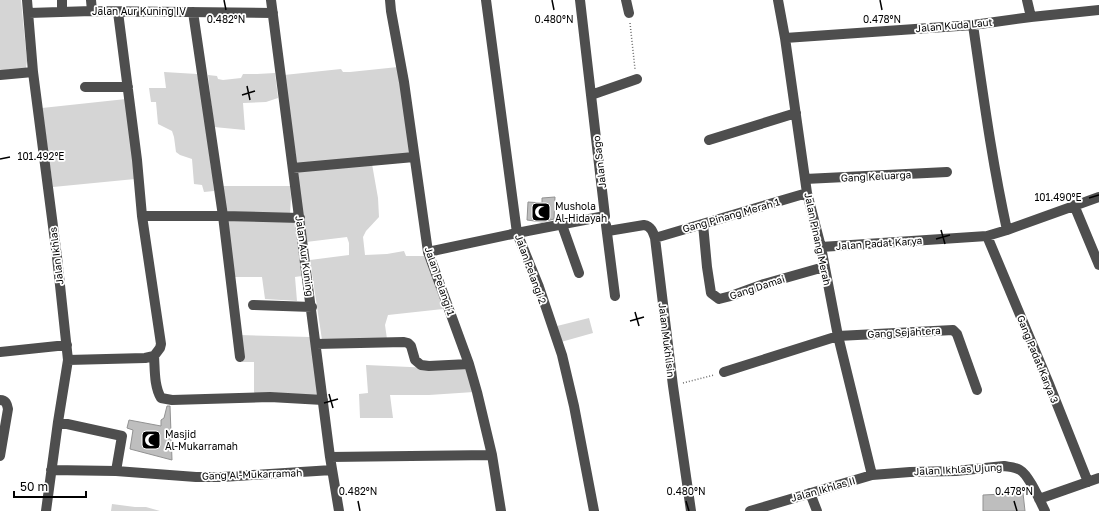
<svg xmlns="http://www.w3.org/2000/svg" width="1099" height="511" font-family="'Golos Text',sans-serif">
<rect width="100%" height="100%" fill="#fff"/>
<path fill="#d5d5d5" d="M0 0H21L27 61 26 68 0 72Z
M398 67 410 153 297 165 284 75 341 69 343 72H350Z
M164 72 197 74 201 91 210 159 211 168 213 176 214 191 204 192 202 185 194 184 192 159 180 155 176 152 174 137 172 131 158 124 156 102H151L149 88H166Z
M275 73 278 98 266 102 243 103 245 130 214 127 208 75 217 76 218 79 223 80 241 78 243 74H257Z
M126 99 135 179 53 187 42 108Z
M372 164 378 198 379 217 366 231 363 237 365 255 387 254 404 251 406 256H424L436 283 443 309 388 315 385 325 387 339 322 340 310 260 349 255V243L347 237 306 242 297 172Z
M221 186H290L291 198 290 214H224Z
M225 221H294L302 276 295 277 297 301 265 299 262 277H233Z
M589 318 593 333 561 342 557 326Z
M239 335 310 337 319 396 254 395V362H242Z
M366 365 432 368H466L474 392 429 395H390L393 418H360L359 394 368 393Z
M112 504 135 507H146L160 511H111Z"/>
<path fill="#bebebe" stroke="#929292" d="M555 197 554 219 542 222 527 220 528 202 542 203V198Z
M167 406H170L172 460 130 449 133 430 127 428 129 420 161 426V420L164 418Z
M1023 493 1025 511H983V495Z"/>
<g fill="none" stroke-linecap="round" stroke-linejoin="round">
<path stroke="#707070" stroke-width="1.5" stroke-dasharray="1 2" stroke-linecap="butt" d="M630 23 635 69
M683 383 714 375"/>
<path stroke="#4e4e4e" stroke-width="10" d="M27 0 33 72 57 257 68 360 58 422 46 511
M62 0V11
M91 0 92 11
M271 0 330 457 339 511
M390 0 391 11 404 82 428 252 469 364 477 392 492 455 501 511
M486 0 515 218 517 233 539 287 562 355 574 406 594 511
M626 0 629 13
M778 0 785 38 807 193 821 247 838 336 872 475
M1027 0 1031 17
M193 12 223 216 240 357
M29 13 92 11 273 13
M973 25C983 94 992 162 1007 230
M785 38 973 25 1031 17 1099 10
M0 75 33 72
M85 87H128
M591 95 637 79
M709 140 796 113
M293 168 414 157
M805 179 947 172
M1074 205 1099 265
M142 216H223L300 218
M703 224 707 267 711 293 719 299 731 296 764 284 824 267
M562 225 579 273
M606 225 615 296
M608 231 644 225C651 226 653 232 655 238L673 386 691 511
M987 236 1049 384 1088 482
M655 238 807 193
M821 247 987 236 1007 230 1099 197
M428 252 517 233 605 216 580 0
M253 305 312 307
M316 344 404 342 408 343 411 346 415 360 421 365 429 366 469 364
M0 352 67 345
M154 356C155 370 154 386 161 398L172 400 270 397 323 400
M68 360 145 358 154 356 160 348 161 344 142 216 137 160 118 12
M724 372 838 336 953 330 957 334 977 390
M0 400C6 400 7 404 8 409L0 456
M58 422 122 436 116 471
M330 457 492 455
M51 470 116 471 196 477H222L332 470
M810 493 817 511
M1039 499 1099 478
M750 511 872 475 910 472 956 471 1004 466C1009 467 1015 467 1020 470 1029 475 1040 501 1045 511"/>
</g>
<path fill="none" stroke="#000" stroke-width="1.5" d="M224 0 226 10M552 0 554 10M880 0 882 10M247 86 250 100M242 95 255 91M0 159 10 157M1089 198 1099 195M941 230 945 244M936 239 950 235M635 312 639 326M630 321 644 317M329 394 333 408M324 403 338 399M358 501 360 511M686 501 689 511M1014 501 1017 511"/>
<defs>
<g id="mosque-square" transform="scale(1)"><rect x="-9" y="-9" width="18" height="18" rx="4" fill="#000" stroke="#fff"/><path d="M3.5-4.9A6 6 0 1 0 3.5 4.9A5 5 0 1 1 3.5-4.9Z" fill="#fff"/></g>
</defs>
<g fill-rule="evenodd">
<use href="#mosque-square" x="541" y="212"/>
<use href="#mosque-square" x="151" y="440"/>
</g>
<g text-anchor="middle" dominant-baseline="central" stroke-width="3.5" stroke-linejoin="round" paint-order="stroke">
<g font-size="10" fill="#000" stroke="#fff">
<text x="139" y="11">Jalan Aur Kuning IV</text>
<text transform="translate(954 25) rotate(-5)">Jalan Kuda Laut</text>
<text transform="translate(599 162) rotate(-97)">Jalan Sago</text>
<text transform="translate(876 176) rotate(-3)">Gang Keluarga</text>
<text transform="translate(731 215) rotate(-16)">Gang Pinang Merah 1</text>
<text transform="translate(818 239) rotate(78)">Jalan Pinang Merah</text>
<text transform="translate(879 243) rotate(-4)">Jalan Padat Karya</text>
<text transform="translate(56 256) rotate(-97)">Jalan Ikhlas</text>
<text transform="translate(305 256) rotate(82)">Jalan Aur Kuning</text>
<text transform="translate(531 269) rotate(70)">Jalan Pelangi 2</text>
<text transform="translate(440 281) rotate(71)">Jalan Pelangi 1</text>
<text transform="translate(757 287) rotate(-18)">Gang Damai</text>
<text transform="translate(904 332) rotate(-3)">Gang Sejahtera</text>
<text transform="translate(667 340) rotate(83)">Jalan Mukhlisin</text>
<text transform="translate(1038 359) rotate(68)">Gang Padat Karya 3</text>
<text transform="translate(958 469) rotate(-3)">Jalan Ikhlas Ujung</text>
<text transform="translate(252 474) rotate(-2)">Gang Al-Mukarramah</text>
<text transform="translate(823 489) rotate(-16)">Jalan Ikhlas II</text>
</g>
<g font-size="10" fill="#000" stroke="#fff" text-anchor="start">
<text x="555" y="206">Mushola<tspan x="555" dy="12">Al-Hidayah</tspan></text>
<text x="165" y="434">Masjid<tspan x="165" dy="12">Al-Mukarramah</tspan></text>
</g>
</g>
<g font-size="10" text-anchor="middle" fill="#000" stroke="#fff" stroke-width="3.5" stroke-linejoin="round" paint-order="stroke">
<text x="226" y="23">0.482°N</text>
<text x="554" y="23">0.480°N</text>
<text x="882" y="23">0.478°N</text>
<text x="41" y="160">101.492°E</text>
<text x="1058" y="201">101.490°E</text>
<text x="358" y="495">0.482°N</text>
<text x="686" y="495">0.480°N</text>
<text x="1014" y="495">0.478°N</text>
</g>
<path d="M14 491v6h72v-6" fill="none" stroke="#000000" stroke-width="2"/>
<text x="20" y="491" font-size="12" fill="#000000" stroke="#ffffff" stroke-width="3" paint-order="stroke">50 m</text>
</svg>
